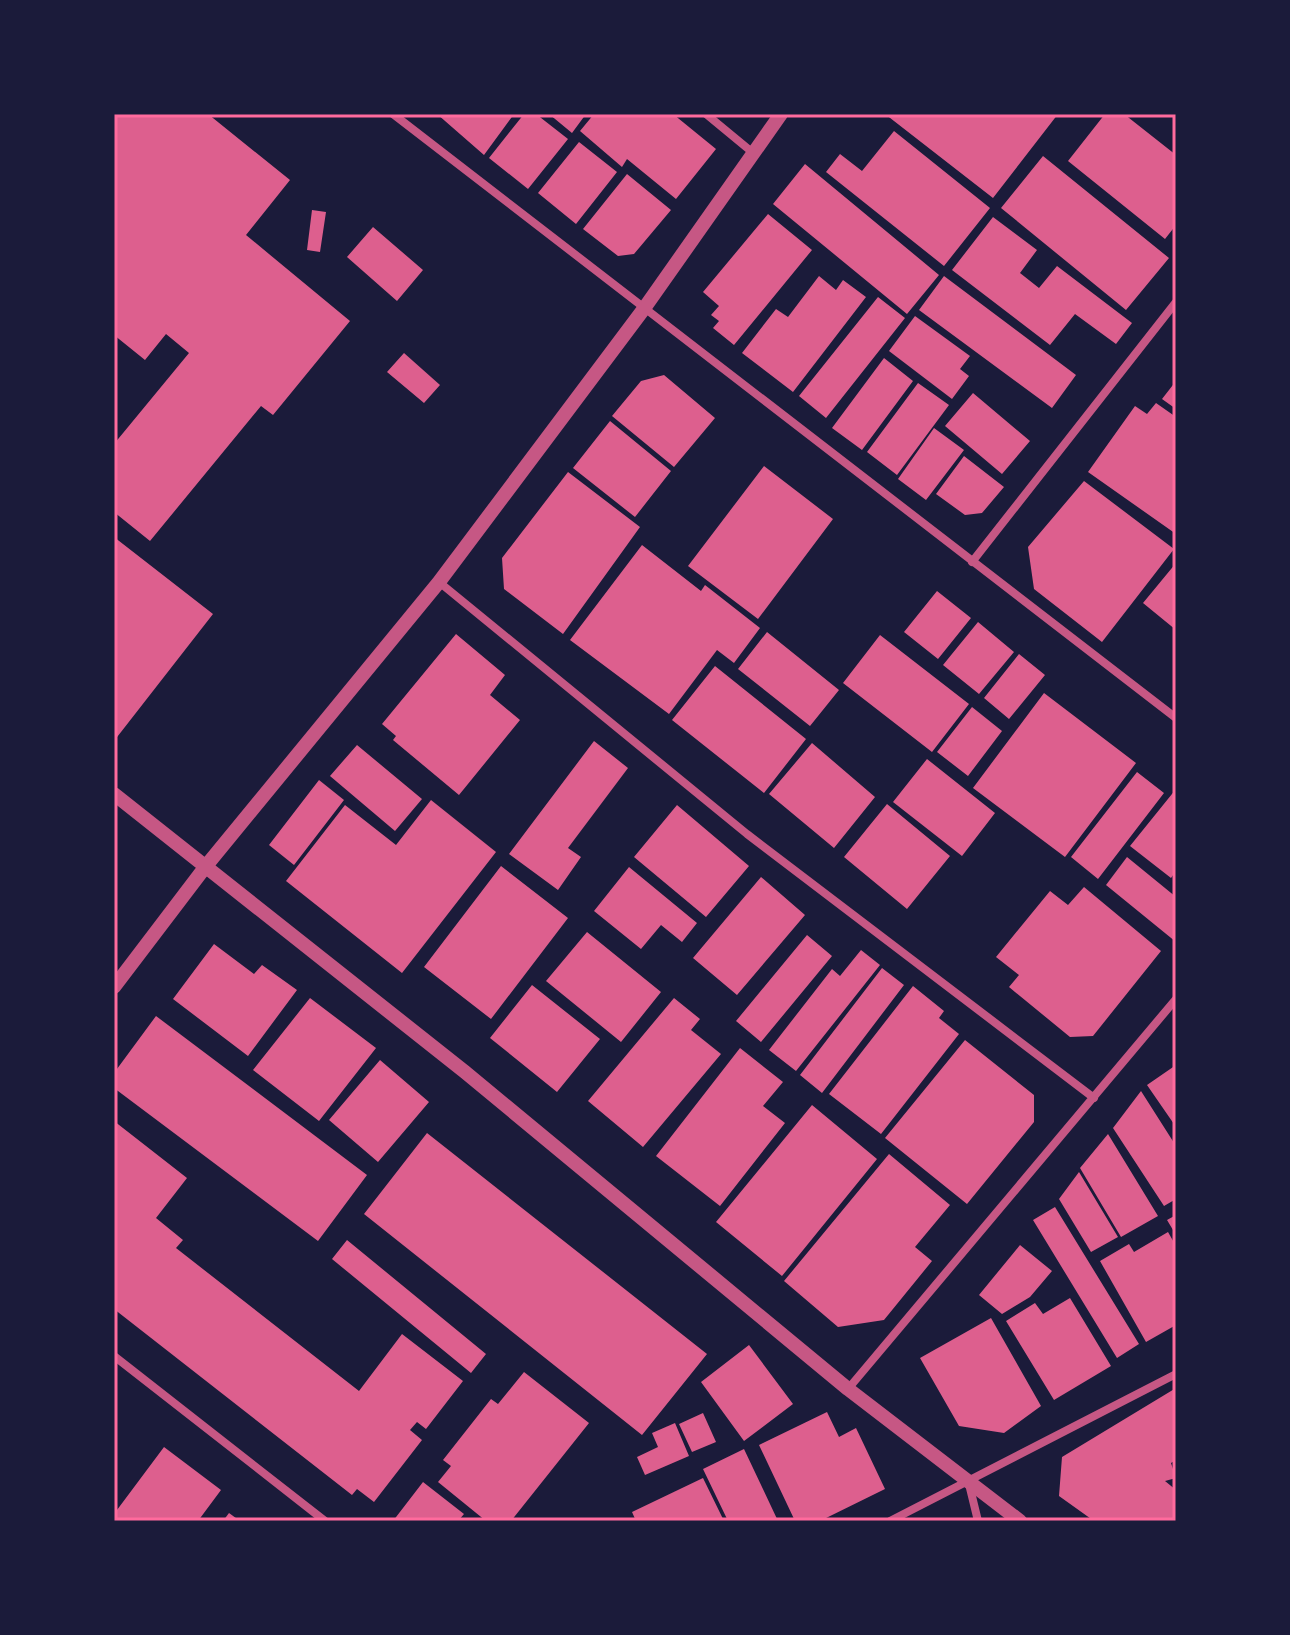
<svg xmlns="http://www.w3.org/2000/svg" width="1290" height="1635" font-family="'Noto Sans',sans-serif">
<rect width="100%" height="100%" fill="#1b1b3a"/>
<path fill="#dd5f8e" d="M114 114H208L290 180 246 235 350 321 273 415 261 406 150 541 114 512V444L189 353 166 334 145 360 114 335Z
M437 114H514L484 155Z
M524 114H536L568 139 528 189 489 158Z
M549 114H586L572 133Z
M594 114H673L716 149 676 199 627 159 622 167 580 131Z
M885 114H1058L993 198Z
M1105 114H1124L1176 155V225L1165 239 1068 161Z
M894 131 990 208 944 266 826 172 840 154 862 171Z
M579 142 617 172 576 224 538 193Z
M1043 156 1169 258 1126 310 1001 208Z
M805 164 939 275 907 314 773 204Z
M627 174 671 210 634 254 618 256 583 229Z
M312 210 326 212 320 252 307 250Z
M768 214 812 250 734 345 713 328 719 321 711 315 719 306 703 292Z
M993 217 1037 250 1020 273 1039 288 1057 266 1132 323 1116 344 1075 314 1050 345 952 270Z
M373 227 423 270 397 301 347 257Z
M819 276 836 290 843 280 866 297 793 392 742 353 776 309 788 317Z
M944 276 1076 375 1052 408 919 310Z
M878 297 905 318 826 418 799 396Z
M915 316 970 356 960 369 969 376 952 399 889 351Z
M404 353 440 385 424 403 387 372Z
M884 358 913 381 862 450 832 428Z
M664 375 715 418 674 467 612 416 641 381Z
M1176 381V409L1162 399Z
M918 383 949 405 897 475 867 452Z
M973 393 1030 441 1002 474 945 426Z
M1156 403 1176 417V534L1088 472 1135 406 1147 414Z
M610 421 671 471 635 517 573 468Z
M934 428 964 450 926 500 898 479Z
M964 456 1004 487 982 513 965 515 936 494Z
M764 466 833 519 758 619 688 566Z
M568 472 640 527 563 634 504 589 502 558Z
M1084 481 1174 549 1102 642 1034 589 1028 547Z
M114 537 213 614 114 741Z
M642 545 701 591 705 585 760 628 734 663 717 650 669 714 570 640Z
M1176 563V630L1143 603Z
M937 591 971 618 938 659 904 632Z
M978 622 1014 652 979 694 943 665Z
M767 632 839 690 810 726 738 669Z
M456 634 505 675 490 695 520 720 459 795 393 740 396 736 382 724Z
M880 635 969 704 932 752 843 683Z
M1019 654 1045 675 1009 719 984 698Z
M715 666 806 739 764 793 672 720Z
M1044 693 1136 763 1065 857 973 788Z
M972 707 1002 731 968 776 937 752Z
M594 741 628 768 568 848 581 857 558 890 509 854Z
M812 743 875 797 834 848 769 794Z
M357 745 422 799 395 831 330 776Z
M927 759 995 813 962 856 893 802Z
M1137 772 1164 793 1098 879 1071 857Z
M319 780 344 800 294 865 269 845Z
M1176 789V871L1171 878 1130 846Z
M431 800 496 852 402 973 286 881 345 805 396 845Z
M887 804 950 856 907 909 844 857Z
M677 805 749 866 706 917 634 857Z
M1127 857 1176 897V942L1106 885Z
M501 866 568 918 491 1019 424 967Z
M629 867 697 923 682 942 661 925 641 949 594 911Z
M761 877 805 915 737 995 693 958Z
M1084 887 1161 951 1093 1036 1070 1037 1009 987 1019 975 996 957 1050 891 1068 905Z
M587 932 661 992 621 1042 546 981Z
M807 935 832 956 761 1042 736 1021Z
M214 944 254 974 262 965 297 990 248 1056 173 999Z
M861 950 880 965 796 1071 769 1050 832 969 840 976Z
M882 968 904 985 822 1093 800 1075Z
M532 985 600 1039 557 1092 490 1038Z
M913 986 944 1011 939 1018 959 1034 881 1134 829 1094Z
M310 998 376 1048 319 1121 253 1070Z
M674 998 700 1019 691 1030 721 1054 643 1147 588 1101Z
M156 1016 367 1175 318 1241 114 1088V1073Z
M965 1040 1034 1095V1122L967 1204 885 1138Z
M740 1048 783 1082 763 1106 785 1123 720 1206 656 1156Z
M380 1060 429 1102 378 1162 329 1120Z
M1176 1065V1127L1147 1085Z
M1141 1091 1176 1146V1199L1164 1206 1113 1128Z
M812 1105 877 1159 782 1276 716 1222Z
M114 1121 187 1178 156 1218 183 1240 176 1248 359 1391 402 1334 463 1381 426 1429 417 1422 410 1430 422 1440 374 1502 357 1489 352 1495 114 1309Z
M427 1133 707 1354 642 1435 364 1214Z
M1108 1134 1158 1216 1121 1237 1080 1168Z
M889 1154 950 1205 915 1247 932 1261 884 1320 838 1327 784 1281Z
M1079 1172 1118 1237 1091 1252 1059 1199Z
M1055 1207 1139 1344 1117 1358 1033 1220Z
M1176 1215V1235L1167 1220Z
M1168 1232 1176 1246V1325L1146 1342 1100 1261 1129 1244 1134 1252Z
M347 1240 486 1354 471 1373 332 1259Z
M1020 1245 1052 1271 1030 1297 1002 1314 979 1295Z
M1070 1298 1111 1366 1054 1400 1006 1321 1035 1303 1043 1314Z
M991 1318 1041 1406 1004 1433 959 1426 920 1358Z
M749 1345 793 1404 744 1441 701 1382Z
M524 1372 589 1423 511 1521H486L438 1482 451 1466 443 1460 491 1399 498 1404Z
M1176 1388V1460L1171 1463 1176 1478 1165 1481 1176 1490V1521H1094L1059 1496 1062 1457Z
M827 1412 839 1437 856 1428 885 1489 820 1521H795L759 1445Z
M703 1413 716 1442 692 1452 679 1424Z
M675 1423 689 1456 645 1475 637 1457 658 1447 652 1433Z
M164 1447 221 1490 198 1521H114V1514Z
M744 1449 778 1521H728L703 1469Z
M703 1478 724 1521H636L632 1512Z
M423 1482 464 1514 458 1521H393Z
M229 1513 240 1521H223Z"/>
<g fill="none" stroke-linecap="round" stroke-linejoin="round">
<path stroke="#c65784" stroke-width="8" d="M393 114 1176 718
M706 114 752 152
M972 562 1176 302
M439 582 747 834 1094 1098
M114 1356 325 1521
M848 1389 1176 999
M969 1484 978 1521
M890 1521 1176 1374"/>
<path stroke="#c65784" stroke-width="14" d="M114 794 465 1072 848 1389 1020 1521
M114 987 206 866 439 582 643 310 781 114"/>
</g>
<rect width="1290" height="1635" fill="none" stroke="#1b1b3a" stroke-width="232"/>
<rect x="116" y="116" width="1058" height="1403" fill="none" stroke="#ff6b9d" stroke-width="3"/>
</svg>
